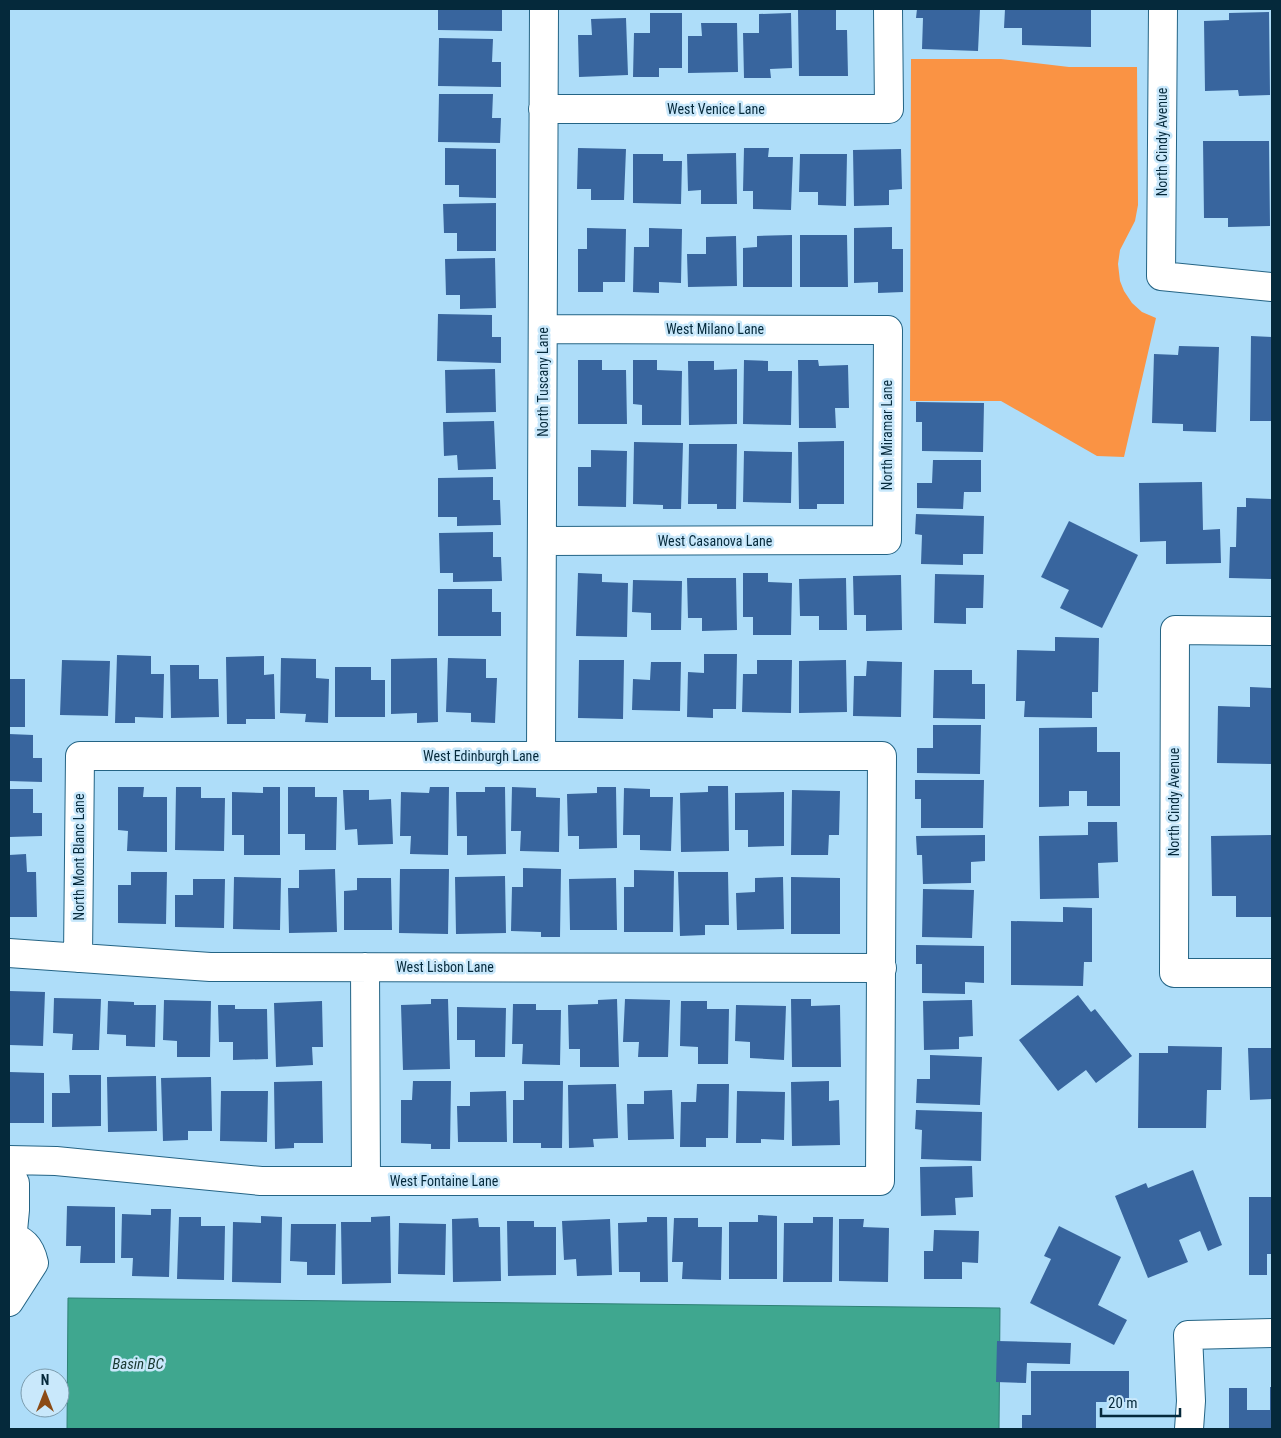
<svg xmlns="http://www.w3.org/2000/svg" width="1281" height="1438" font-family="'Roboto Condensed',sans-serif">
<rect width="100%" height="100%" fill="#aeddf9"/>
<path fill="#fa9344" d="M911 59H1001L1069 67H1137L1138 205 1135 221 1120 250 1118 264 1120 281 1124 291 1132 303 1142 312 1156 318 1124 457 1097 456 1001 401H910Z"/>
<path fill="#3fa78f" stroke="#2e8176" d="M68 1298 1000 1308 999 1429H67Z"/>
<path fill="#38659e" d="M438 9H502V31L438 30Z
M917 9H980L978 51 922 49 923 18H916Z
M1005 9H1091V47L1022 45V28H1004Z
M798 10H836V30H847L848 76H799Z
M1269 12 1270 95 1239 96 1238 90 1205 91 1204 21 1229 20V13Z
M650 13H682V68H659V77H633L634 33H650Z
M791 13 792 68 770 69 771 78H744L743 33H759V14Z
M626 18 628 75 579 77 578 35H592L591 19Z
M701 23H737L738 72 688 73V36H702Z
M439 38 493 39 492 62H501V87L438 86Z
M439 94H493L492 118H501L500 143 438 142Z
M1203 141H1269L1270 226 1228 227V218H1204Z
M445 148 496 149V198L459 197V185H445Z
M578 148 626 149 624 200H591V189H577Z
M744 148H769L768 157H793L791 210 753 209V191H743Z
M901 149 902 189 889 190V205L854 206 853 150Z
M736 153 737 204H701V190L688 191 687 154Z
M633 154H663V161H682L681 204 633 203Z
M800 154H847L846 206 818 205V192H799Z
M496 203V251H457V233H444L443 204Z
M892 227V249H903V292L878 293V282L854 283V228Z
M587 228 626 229 625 282H603V292H578V249H587Z
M649 228 682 229 681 283 659 282V293L633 292 634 247H649Z
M792 235V287H743V248L757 247V236Z
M800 235H847L848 287H800Z
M736 236 737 286 688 287 687 254H706V237Z
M495 258 496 308 460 309V295H446L445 259Z
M438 314 492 315V337H501V363L437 361Z
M1251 336 1272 337V421H1250Z
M1179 346 1219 347 1216 432 1183 431V424L1152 423 1154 354 1178 355Z
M578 360H602V370H626L627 424H578Z
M633 360H657V370L682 371 681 425H642V405L633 404Z
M744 360 768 361V371H792L791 425 743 424Z
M798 360H818L819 366 848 365 849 408H835L836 428H799Z
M688 361H714V370L737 369V424L689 425Z
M495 369 496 412 446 413 445 370Z
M916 402 984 403 983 452 922 451V422H916Z
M494 421 496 469 458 470 457 455 444 456 443 422Z
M844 441V504H817V509H799L798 442Z
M634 442 683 443 681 509H663V505L633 504Z
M689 444H737L736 509H717V504H688Z
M591 450 627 451 626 507 578 506V467H591Z
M744 451 792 452 791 503 743 502Z
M933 460H981V492H964L963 509 917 508V483H932Z
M493 477V500H500L501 525 457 526V517H438V478Z
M1202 482 1203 530 1220 529 1221 563 1166 564V541L1140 542 1139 483Z
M1246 498 1272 499V579L1229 578 1230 547H1236L1237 507H1246Z
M916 514 984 516 983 554H963V565L921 564 922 535 915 534Z
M1069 521 1138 555 1102 628 1060 608 1069 590 1041 577Z
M493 532V557H501L502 581 453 582V573H440L439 533Z
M578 573 602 574V582L628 583 627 637 576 636Z
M743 573H768V582L792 583 791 635H753V617H743Z
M935 574 984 575 983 608H966V624L934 623Z
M901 575 902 630 866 631V615H854L853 576Z
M687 578H736L737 630 702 631V618H688Z
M846 578 847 630H819V616H800L799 579Z
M633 580 682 581 681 630H651V613L632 612Z
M438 589H492V612H501V636H438Z
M1055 637 1099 638 1098 692H1092V718L1024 717 1025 701H1016L1017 650 1055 651Z
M704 654H737L736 709H713V718L687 717 688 672 704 673Z
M117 655 151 656V674H164L163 718 135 717V723H115Z
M264 656V675L274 674 275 719H246V724H227L226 657Z
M281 658 316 659V678L329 679 328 723 305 722 306 714 280 713Z
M437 658 438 722 417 723V713L391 714V659Z
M448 658 486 659V678H497L495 723 471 722V713L446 712Z
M62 660 110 661 108 716 60 715Z
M579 660H624L623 719 578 718Z
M757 660H792L791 713 742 712 743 674H757Z
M846 660 847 712 799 713V661Z
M867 661 902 662 901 717 853 716 854 676H866Z
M651 662H681L680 711 632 710 633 679 650 680Z
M170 665H199V679H218L219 717 171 718Z
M335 667H371V680H385V717H335Z
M934 670H972V684H985V719L933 718Z
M9 679H25V727H9Z
M1250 687 1272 688V764L1217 763 1218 706 1250 707Z
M933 725H981L980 774 917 773V748H933Z
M1097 727V752H1120V806H1087V791H1069V806L1039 807V728Z
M9 734 33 735V758H42V782L9 781Z
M915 780H984L983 828H921V799H915Z
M708 786H728L729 851 681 852 680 793 708 792Z
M118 787H144L143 797H167V852L127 851 128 831 118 830Z
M176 787H201V798H225L224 851 175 850Z
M263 787H280V855H244V835H232V792L263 793Z
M288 787H315V797H337L336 850H305V834H288Z
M430 787H449L448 855 410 854 411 836H400L401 792 429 793Z
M485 787H505L506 854 467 855V836H457L456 792H485Z
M512 787 536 788V797L560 798 559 852 520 851 521 831H511Z
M597 787H616L617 848 579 849V836H568L567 794 597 793Z
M624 788 650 789V797H673L671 851 640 850V835H623Z
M9 789H33V813H42V836L9 837Z
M343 790H369V800L391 799 393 844 358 845 357 829 345 830Z
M792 790 840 791 839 835H829L828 855H791Z
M784 792V846L748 847V830H735V793Z
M1088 822H1117L1118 862 1098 863 1099 898 1040 899 1039 836 1088 835Z
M985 835V861L971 862V883L923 884 922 855H917L916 836Z
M1272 835V917H1236V896H1212L1211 836Z
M26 854 27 872H36L37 917H9V855Z
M523 868 561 869 560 937H541V932L511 931 512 887H523Z
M335 869 337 932 289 933 288 888H299V870Z
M400 869H449L448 934 399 933Z
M634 870 674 871 673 932H624V887H634Z
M131 872H167L166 924 118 923V885H131Z
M678 872H728L729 925H705V935L680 936Z
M505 876 506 933 456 934 455 877Z
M234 877 281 878 280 930 233 929Z
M783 877 784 929 737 930 736 893 755 892V878Z
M791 877 840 878V934H791Z
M357 878H391L392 930H344V891L357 890Z
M616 878 617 930H570L569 879Z
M193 879H225L224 928 175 927V895H193Z
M923 889 974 890 972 938 922 937Z
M1063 907 1092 908V962H1084L1083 986 1011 985V921L1063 922Z
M916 945 984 946V983L965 982V994L922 993V964H916Z
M9 991 45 992 43 1046 9 1045Z
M1078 995 1091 1012 1095 1009 1132 1056 1096 1083 1086 1070 1058 1091 1019 1040Z
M54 998 101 999 99 1050H72L73 1034 53 1033Z
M431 999H448L450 1069 403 1070 401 1005 431 1004Z
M617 999 619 1067H580V1049H569L568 1005 598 1004V1000Z
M625 999 670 1000 668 1057H638L639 1042H623Z
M791 999H811V1006L840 1005 841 1067H792Z
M164 1000 211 1001 210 1057H177V1041L163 1040Z
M972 1000 973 1036 959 1037V1049L924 1050 923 1001Z
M108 1001 134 1002V1005H156L155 1047 126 1046V1035L107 1034Z
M322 1001 323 1047H312L313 1065 276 1067 274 1003Z
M681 1001H707V1009H729L728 1064H698V1047L680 1046Z
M513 1004H536V1010H561L560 1065 522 1064 523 1044H512Z
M218 1005H235V1009H267L268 1059 233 1060V1042H219Z
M736 1005 786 1006 784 1060 750 1058V1042L735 1041Z
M457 1007 506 1008 505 1057H475V1040H457Z
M1168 1046 1222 1047 1221 1090H1207L1206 1128H1138L1139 1053H1168Z
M1248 1048H1272V1099L1250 1100Z
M930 1055 982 1057 980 1105 916 1103 917 1079H930Z
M9 1072 44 1073V1123H9Z
M69 1075H101V1126L52 1127V1093H70Z
M156 1076 157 1131 108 1132 107 1077Z
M211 1077 212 1131H188V1140L163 1141 161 1078Z
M322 1081 323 1143H294V1148L275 1149 274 1082Z
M413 1081H451L450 1149H431V1144L401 1143V1100H412Z
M524 1081H563L562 1148H541V1143H513V1100H524Z
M829 1081V1101L839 1100 840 1145 792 1146 791 1082Z
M616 1084 618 1138 593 1139 594 1147 569 1148 568 1085Z
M697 1084H729L728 1138H706V1147H680L681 1102H696Z
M672 1090 674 1139 628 1140 627 1104H644V1091Z
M221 1091H268L267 1142 220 1141Z
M506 1091 507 1142H458L457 1106H470V1092Z
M737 1091 785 1092 784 1140 761 1139V1143H736Z
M916 1110 982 1112 981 1161 921 1159 922 1130 915 1129Z
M972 1166 973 1197 955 1198 956 1215 921 1216 920 1167Z
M1193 1170 1222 1245 1208 1251 1200 1231 1179 1240 1188 1262 1148 1278 1115 1196 1146 1183 1148 1188Z
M1249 1197H1272V1254H1267V1275H1249Z
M67 1206 115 1207V1263H80L81 1246H66Z
M151 1209H171L169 1277 132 1276 133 1258H121L122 1214 151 1215Z
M758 1215 777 1216V1279H729V1222H758Z
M261 1216 282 1217 281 1283 232 1282 233 1222 261 1223Z
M390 1216 391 1283 342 1284 341 1222H371V1217Z
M179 1217H201V1226H225L224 1280 177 1279Z
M647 1217H667L668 1282H640V1272H619L618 1223 647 1222Z
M813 1217H833L832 1282H783L784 1223H813Z
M478 1218 479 1227H500L501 1281 453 1282 452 1219Z
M674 1218H698V1227H722L721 1280 682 1279 683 1262H672Z
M610 1219 612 1275 577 1276 576 1259 564 1260 562 1221Z
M839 1219H864L863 1227 889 1228 888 1282 839 1281Z
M507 1221H534V1227H556V1275L508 1276Z
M399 1223 446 1224 445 1275 398 1274Z
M291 1224H336L335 1275H307V1262L290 1261Z
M1059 1226 1121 1257 1098 1305 1127 1320 1114 1345 1030 1303 1051 1259 1044 1256Z
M934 1230 979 1231 978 1263 962 1262V1279H924V1251H933Z
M997 1341 1071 1343 1070 1364 1027 1363 1026 1383 996 1382Z
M1031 1371H1129V1402H1096V1429H1022V1415H1031Z
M1270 1387H1272V1429H1229V1388H1247V1410H1270Z"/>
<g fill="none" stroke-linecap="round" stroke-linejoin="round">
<g stroke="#246485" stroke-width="30">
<path id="minor" d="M1163 9 1161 276 1272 287
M543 109H889L888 9
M542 541 887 540 888 330 543 329
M1272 631 1175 630 1174 973H1272
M541 756 544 9
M9 953 210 967 882 968
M365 967 366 1181
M9 1160 56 1161 261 1181H880L882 756H80L78 958
M9 1173 15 1183V1210L9 1272
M9 1237C24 1239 31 1249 34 1263L9 1302
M1189 1429 1191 1401 1188 1335 1272 1333"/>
</g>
<use href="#minor" stroke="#fff" stroke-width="28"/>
</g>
<g text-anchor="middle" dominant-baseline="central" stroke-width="5" stroke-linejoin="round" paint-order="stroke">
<g font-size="14" fill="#05293b" stroke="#c9e8fb">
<text x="716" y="109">West Venice Lane</text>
<text transform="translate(1162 142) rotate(-90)">North Cindy Avenue</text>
<text x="715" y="329">West Milano Lane</text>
<text transform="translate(543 382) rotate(-90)">North Tuscany Lane</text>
<text transform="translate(887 435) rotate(-90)">North Miramar Lane</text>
<text x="715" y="541">West Casanova Lane</text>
<text x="481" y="756">West Edinburgh Lane</text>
<text transform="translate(1174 802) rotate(-90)">North Cindy Avenue</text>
<text transform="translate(79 857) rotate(-90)">North Mont Blanc Lane</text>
<text x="445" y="967">West Lisbon Lane</text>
<text x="444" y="1181">West Fontaine Lane</text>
</g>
<g font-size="15" font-style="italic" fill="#193830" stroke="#c9e8fb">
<text x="138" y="1364">Basin BC</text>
</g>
</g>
<rect width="1281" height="1438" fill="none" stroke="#05293b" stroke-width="20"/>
<g transform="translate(45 1393)"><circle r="24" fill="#c9e8fb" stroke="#7b9cae"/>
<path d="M0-4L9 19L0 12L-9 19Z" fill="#8b4b15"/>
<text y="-8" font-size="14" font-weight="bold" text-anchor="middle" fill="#05293b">N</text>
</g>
<path d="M1101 1408v8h79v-8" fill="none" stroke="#05293b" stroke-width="2.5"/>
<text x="1108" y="1408" font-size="15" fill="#05293b" stroke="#c9e8fb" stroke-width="4" paint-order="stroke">20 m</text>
</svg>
